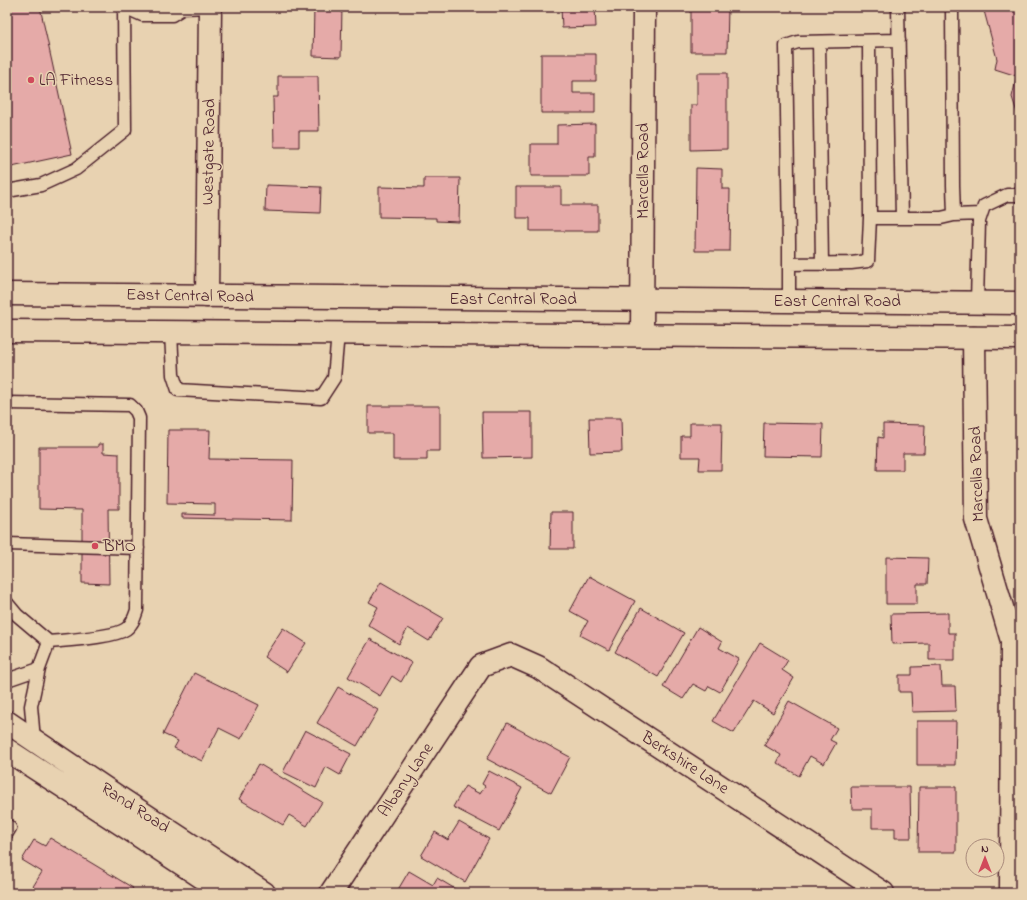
<svg xmlns="http://www.w3.org/2000/svg" width="1027" height="900" font-family="'Indie Flower',sans-serif">
<rect width="100%" height="100%" fill="#e8d2b1"/>
<filter id="ink" filterUnits="userSpaceOnUse"><feTurbulence type="fractalNoise" baseFrequency=".025" numOctaves="2"/><feDisplacementMap in="SourceGraphic" scale="8" xChannelSelector="R" yChannelSelector="G"/><feConvolveMatrix kernelMatrix="1 2 1 2 8 2 1 2 1" color-interpolation-filters="sRGB"/></filter>
<g filter="url(#ink)">
<path fill="#e5aaa8" stroke="#4a1f2b" d="M7 7H40L72 154 7 168Z
M314 7H342L341 57 313 56Z
M561 7H595L596 27 562 28Z
M691 7H728L727 52H691Z
M983 7H1020V122L1012 97 1017 76 995 69 997 59Z
M541 54H596V81H573V93H595V113H541Z
M697 73H727V149L691 150V105H697Z
M278 76H318L319 131H299V147H274L273 97H278Z
M595 124V157H589V176H531V144H557V125Z
M696 168 722 169V189H730L729 251H695Z
M424 178H460L459 222 436 221V218L379 217V187L424 188Z
M266 185 321 187 320 213 265 211Z
M516 187H561V205H598V231H530V218H516Z
M368 406H440V451H427V460H393V433H368Z
M482 412H532V457L483 458Z
M589 418H621L622 452 590 453Z
M690 423H722L721 470H699L700 457H681V436H690Z
M764 423 823 424 822 457 763 456Z
M883 424 925 425 924 453H903V470H877L878 437 883 438Z
M168 430H210L209 459 293 460 292 520 182 518V514L215 515V504L167 503Z
M98 444H103V453L119 454V509H108L109 584 82 583V510L39 509V447H98Z
M551 512H573V549H550Z
M886 557 928 558 927 584H917V604H886Z
M589 576 635 601 609 650 580 635 588 621 570 611Z
M381 582 443 618 429 641 408 628 399 644 368 625 378 607 369 602Z
M641 608 684 633 658 677 615 652Z
M948 613V633H955V660H929V643L892 644 891 614Z
M698 627 722 642 719 648 739 659 720 692 709 686 706 691 693 684 683 699 663 687Z
M283 628 306 643 287 672 264 657Z
M370 639 412 663 401 682 392 676 380 696 348 677Z
M760 643 788 660 782 670 794 678 773 713 754 701 734 733 713 721Z
M941 666 942 686H955L956 711 912 712 911 692H899V675H912V667Z
M194 673 259 705 241 739 219 728 202 761 174 748 178 741 163 734Z
M338 687 378 710 357 746 317 723Z
M789 701 837 728 830 740 836 743 824 764 810 756 799 776 777 763 781 755 764 745Z
M917 721H956L955 765H917Z
M507 723 570 757 551 793 487 759Z
M305 730 351 754 340 775 326 767 316 788 283 772Z
M259 764 322 802 307 826 289 815 283 825 239 799Z
M489 771 522 788 499 831 453 807 465 786 480 794 485 786 482 784Z
M851 787H910L911 838H895V828H872V809H852Z
M919 787H956V852H918Z
M459 822 489 839 465 882 421 856 435 832 448 840Z
M50 838 133 888 130 893H29L42 872 22 860 34 840 45 846Z
M409 871 433 885 437 878 462 893H396Z"/>
<g fill="none" stroke-linecap="round" stroke-linejoin="round">
<g stroke="#4a1f2b" stroke-width="15">
<path id="service" d="M124 7 142 15H172L183 8 210 7
M898 7 902 218
M952 7 953 185 954 215
M819 42 822 264
M7 191 41 185 76 169 125 130 124 7
M870 218H941L954 215 981 214
M789 264 851 263 868 261 870 218 869 41
M789 301V243L786 46 798 42 899 40
M977 302 979 221 984 206 1007 195H1020
M171 332 173 375 178 390 321 398 334 378 338 333
M7 403 130 405 136 411 139 418 137 610C135 616 133 624 126 629 113 638 67 640 49 642L17 615 7 603
M7 544 138 548
M7 680 39 669
M34 740 31 706 39 669 49 642
M7 825 10 828 7 833"/>
</g>
<g stroke="#4a1f2b" stroke-width="25">
<path id="minor" d="M207 296 210 7
M642 335 644 7
M974 338 976 519 1012 641 1011 893
M331 893 481 666 511 655 538 667 883 893"/>
</g>
<g stroke="#4a1f2b" stroke-width="25">
<path id="secondary" d="M7 294 1020 303
M7 331 1020 338"/>
</g>
<g stroke="#4a1f2b" stroke-width="25">
<path id="primary" d="M7 722 115 795 264 893
M7 750 129 829 226 893"/>
</g>
<use href="#service" stroke="#e8d2b1" stroke-width="12"/>
<use href="#minor" stroke="#e8d2b1" stroke-width="22"/>
<use href="#secondary" stroke="#e8d2b1" stroke-width="22"/>
<use href="#primary" stroke="#e8d2b1" stroke-width="22"/>
</g>
</g>
<g fill="#d1495b" stroke="#e8d2b1" stroke-width="1.5">
<circle cx="31" cy="80" r="4"/>
<circle cx="95" cy="546" r="4"/>
</g>
<g text-anchor="middle" dominant-baseline="central" stroke-width="3" stroke-linejoin="round" paint-order="stroke">
<g font-size="17" fill="#4a1f2b" stroke="#e8d2b1" text-anchor="start">
<text x="39" y="80">LA Fitness</text>
<text x="103" y="546">BMO</text>
</g>
<g font-size="17" fill="#4a1f2b" stroke="#e8d2b1">
<text transform="translate(209 152) rotate(-89)">Westgate Road</text>
<text transform="translate(643 171) rotate(-90)">Marcella Road</text>
<text transform="translate(190 296) rotate(1)">East Central Road</text>
<text x="513" y="299">East Central Road</text>
<text x="837" y="301">East Central Road</text>
<text transform="translate(977 474) rotate(-92)">Marcella Road</text>
<text transform="translate(685 763) rotate(33)">Berkshire Lane</text>
<text transform="translate(406 780) rotate(-56)">Albany Lane</text>
<text transform="translate(135 808) rotate(33)">Rand Road</text>
</g>
</g>
<rect width="1027" height="900" fill="none" stroke="#e8d2b1" stroke-width="24"/>
<rect x="12" y="12" width="1003" height="876" fill="none" stroke="#4a1f2b" stroke-width="1.5" filter="url(#ink)"/>
<g transform="translate(985 858)"><circle r="19" fill="#e8d2b1" stroke="#a98a7b"/>
<path d="M0-3L7 15L0 10L-7 15Z" fill="#d1495b"/>
<text y="-6" font-size="11" font-weight="bold" text-anchor="middle" fill="#4a1f2b">N</text>
</g>
</svg>
